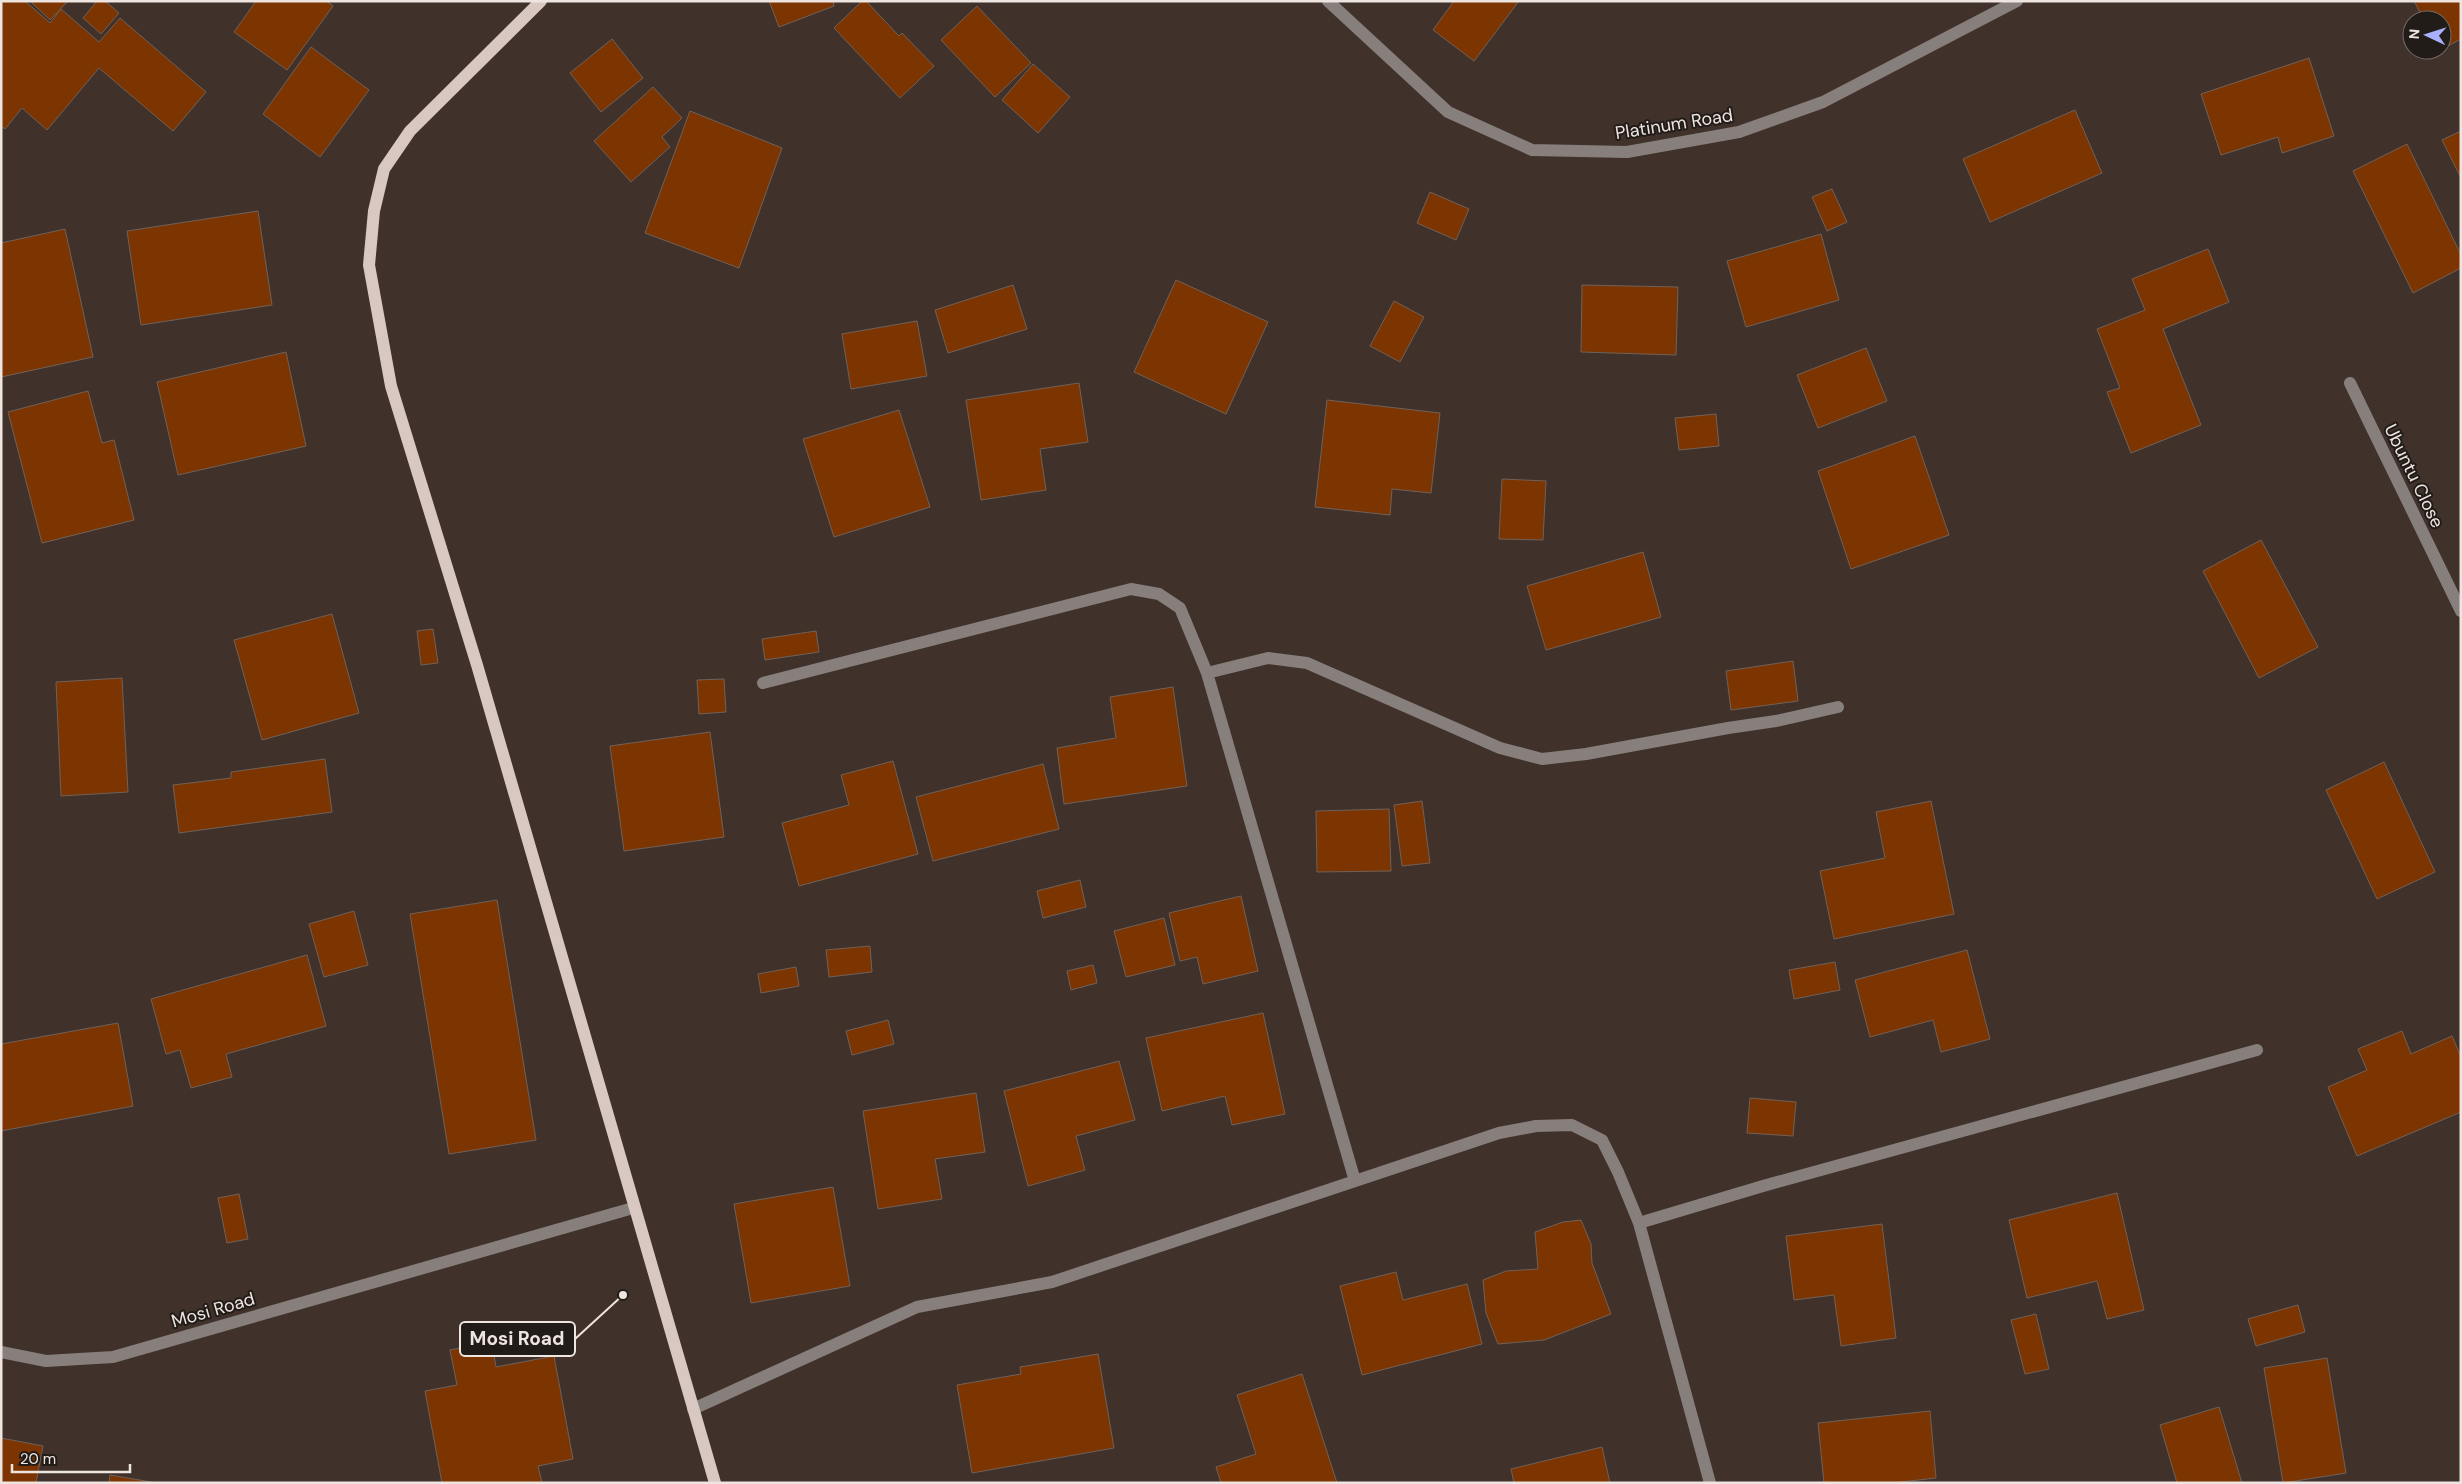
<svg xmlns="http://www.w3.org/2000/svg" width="2462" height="1484" font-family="'DM Sans',sans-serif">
<rect width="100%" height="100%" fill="#40322b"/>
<path fill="#7c3500" stroke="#706159" d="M1 1H25L50 23 61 9 99 42 120 18 206 92 173 131 99 68 47 130 22 108 5 129 1 126Z
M30 1H68L50 20Z
M97 1H105L119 13 101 34 83 18Z
M256 1H326L333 6 287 70 234 32Z
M769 1H833L834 6 779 27Z
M862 1H866L899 36 902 33 934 66 900 98 834 28Z
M1454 1H1519L1474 61 1433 30Z
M2414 1H2461V39L2442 49V20H2424Z
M977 6 1031 63 995 97 941 40Z
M612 39 643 78 601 112 570 73Z
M311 47 369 90 320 157 263 114Z
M2309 58 2334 136 2282 153 2278 137 2221 155 2201 94Z
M1033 64 1070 97 1038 133 1002 100Z
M653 87 682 118 662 137 670 147 631 182 594 141Z
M2075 110 2102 173 1990 222 1963 159Z
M690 111 782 148 739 268 645 233Z
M2461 131V178L2442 140Z
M2407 144 2461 255V268L2413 293 2353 171Z
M1832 189 1847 222 1827 231 1812 197Z
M1430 192 1469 209 1456 240 1417 223Z
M258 211 272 305 141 325 127 231Z
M65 229 93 357 1 377V243Z
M1821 234 1839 300 1746 327 1727 261Z
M2208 249 2229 302 2163 329 2201 425 2131 453 2107 392 2120 388 2097 329 2145 310 2132 279Z
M1176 280 1268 322 1226 414 1134 372Z
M1013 285 1027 329 948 353 935 310Z
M1582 285 1678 287 1676 355 1581 352Z
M1394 301 1424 317 1400 362 1370 346Z
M917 321 927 376 851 389 842 334Z
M1866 348 1887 401 1818 428 1797 375Z
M286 352 306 446 178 475 157 382Z
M1079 383 1088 442 1040 449 1046 490 981 500 966 400Z
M88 391 102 443 114 440 134 520 42 543 8 412Z
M1327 400 1440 413 1431 493 1392 489 1390 515 1315 507Z
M899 410 930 507 834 537 803 439Z
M1716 414 1719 446 1679 450 1675 418Z
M1915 436 1949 535 1851 569 1818 471Z
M1502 479 1546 481 1543 540 1499 539Z
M2261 540 2318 647 2259 678 2203 571Z
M1643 552 1661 617 1546 650 1527 586Z
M332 614 359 713 262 740 234 640Z
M433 629 438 663 421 665 417 631Z
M816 631 819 652 765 660 762 639Z
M1793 661 1798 701 1731 710 1726 671Z
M122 678 128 792 61 796 56 682Z
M724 679 726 712 699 714 697 680Z
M1173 687 1187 786 1064 804 1057 748 1116 738 1110 697Z
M710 732 724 837 624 851 610 746Z
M325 759 332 812 179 833 173 785 231 778V772Z
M893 761 918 854 799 886 782 823 849 805 841 775Z
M2384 762 2435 872 2377 899 2326 790Z
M1043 764 1059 829 933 861 916 797Z
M1422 801 1430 863 1402 866 1394 805Z
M1931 801 1954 914 1834 939 1820 871 1885 858 1876 812Z
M1389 809 1391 871 1317 872 1316 811Z
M1080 880 1086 907 1043 918 1037 891Z
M1241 896 1258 971 1203 984 1197 957 1180 961 1169 913Z
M497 900 536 1140 449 1154 410 914Z
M354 911 368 965 324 977 309 924Z
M1164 918 1175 965 1126 977 1114 931Z
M870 946 872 972 829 977 826 950Z
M1967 950 1990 1039 1941 1052 1933 1020 1870 1037 1855 980Z
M307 955 326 1026 226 1054 232 1077 191 1088 180 1050 166 1054 151 999Z
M1835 962 1840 990 1794 999 1789 970Z
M1093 965 1097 983 1071 990 1067 971Z
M796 967 799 986 761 993 758 974Z
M1263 1013 1285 1114 1232 1125 1225 1096 1162 1111 1146 1038Z
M888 1020 894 1044 852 1055 846 1031Z
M118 1023 133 1106 1 1131V1044Z
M2402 1031 2411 1054 2452 1036 2461 1057V1112L2357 1156 2328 1087 2367 1070 2358 1049Z
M1119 1061 1135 1120 1076 1136 1085 1170 1028 1186 1004 1091Z
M976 1093 985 1152 935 1159 942 1199 878 1209 863 1111Z
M1750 1098 1796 1102 1793 1136 1747 1133Z
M833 1187 850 1286 751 1303 734 1204Z
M2117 1193 2144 1310 2107 1319 2097 1281 2027 1298 2009 1220Z
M239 1194 248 1239 227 1243 218 1198Z
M1581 1220 1591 1244 1592 1263 1611 1314 1544 1340 1498 1344 1486 1313 1483 1280 1506 1271 1538 1269 1535 1232 1563 1222Z
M1882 1224 1896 1338 1841 1346 1834 1295 1794 1300 1786 1236Z
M1396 1272 1403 1300 1467 1284 1482 1344 1362 1375 1340 1286Z
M2298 1305 2305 1332 2256 1346 2248 1319Z
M2036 1314 2049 1369 2025 1374 2011 1320Z
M492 1342 496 1367 554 1356 573 1459 538 1466 542 1483H442L425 1391 457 1385 450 1350Z
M1098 1354 1114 1448 972 1473 957 1385 1021 1374 1020 1367Z
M2327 1358 2346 1473 2283 1483 2264 1368Z
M1302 1374 1337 1483H1221L1216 1467 1256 1454 1237 1395Z
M2219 1407 2242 1483H2177L2160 1425Z
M1930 1411 1936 1478 1892 1483H1824L1818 1423Z
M1 1438 43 1446 36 1483H1Z
M1602 1447 1610 1483H1514L1511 1469Z
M110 1475 157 1483H109Z"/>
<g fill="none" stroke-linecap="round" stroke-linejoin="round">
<path stroke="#877f7c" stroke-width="12" d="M1328 1 1448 112 1532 150 1627 152 1739 132 1823 102 2017 1
M2350 383 2461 611
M1207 673 1268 658 1307 663 1500 748 1542 759 1586 754 1728 728 1776 721 1838 707
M763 683 1131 589 1159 594 1180 608 1207 673 1355 1181
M1639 1223 1763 1186 2257 1050
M1 1352 46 1361 113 1357 633 1208
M693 1409 917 1307 1052 1282 1499 1133 1536 1126 1572 1125 1602 1140 1618 1172 1639 1223 1710 1483"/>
<path stroke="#d8c8c1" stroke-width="12" d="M541 1 410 131 384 169 374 211 369 265 391 386 477 665 715 1483"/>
</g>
<g text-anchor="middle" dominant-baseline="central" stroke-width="4" stroke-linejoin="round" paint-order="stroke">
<g font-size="18" fill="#eee5e0" stroke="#221c18">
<text transform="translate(1674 124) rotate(-9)">Platinum Road</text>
<text transform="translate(2414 476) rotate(64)">Ubuntu Close</text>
<text transform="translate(213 1310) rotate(-16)">Mosi Road</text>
</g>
</g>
<path fill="none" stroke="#eee5e0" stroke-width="2" d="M623 1295L575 1339"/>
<circle fill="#eee5e0" stroke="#221c18" stroke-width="2" cx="623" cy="1295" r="5"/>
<rect fill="#221c18" stroke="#eee5e0" stroke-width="2" x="460" y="1322" width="115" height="34" rx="5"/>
<g font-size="19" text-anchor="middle" font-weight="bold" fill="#eee5e0">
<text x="517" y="1345">Mosi Road</text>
</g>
<rect width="2462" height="1484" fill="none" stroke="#eee5e0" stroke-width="5"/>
<g transform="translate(2427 35) rotate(274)"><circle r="24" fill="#221c18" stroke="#746c68"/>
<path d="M0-4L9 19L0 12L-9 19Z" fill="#a9b0fc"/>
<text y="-8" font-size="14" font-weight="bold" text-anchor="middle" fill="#eee5e0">N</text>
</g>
<path d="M12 1464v8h118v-8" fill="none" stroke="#eee5e0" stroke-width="2.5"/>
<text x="20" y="1464" font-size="15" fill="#eee5e0" stroke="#221c18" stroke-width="4" paint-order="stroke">20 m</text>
</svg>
